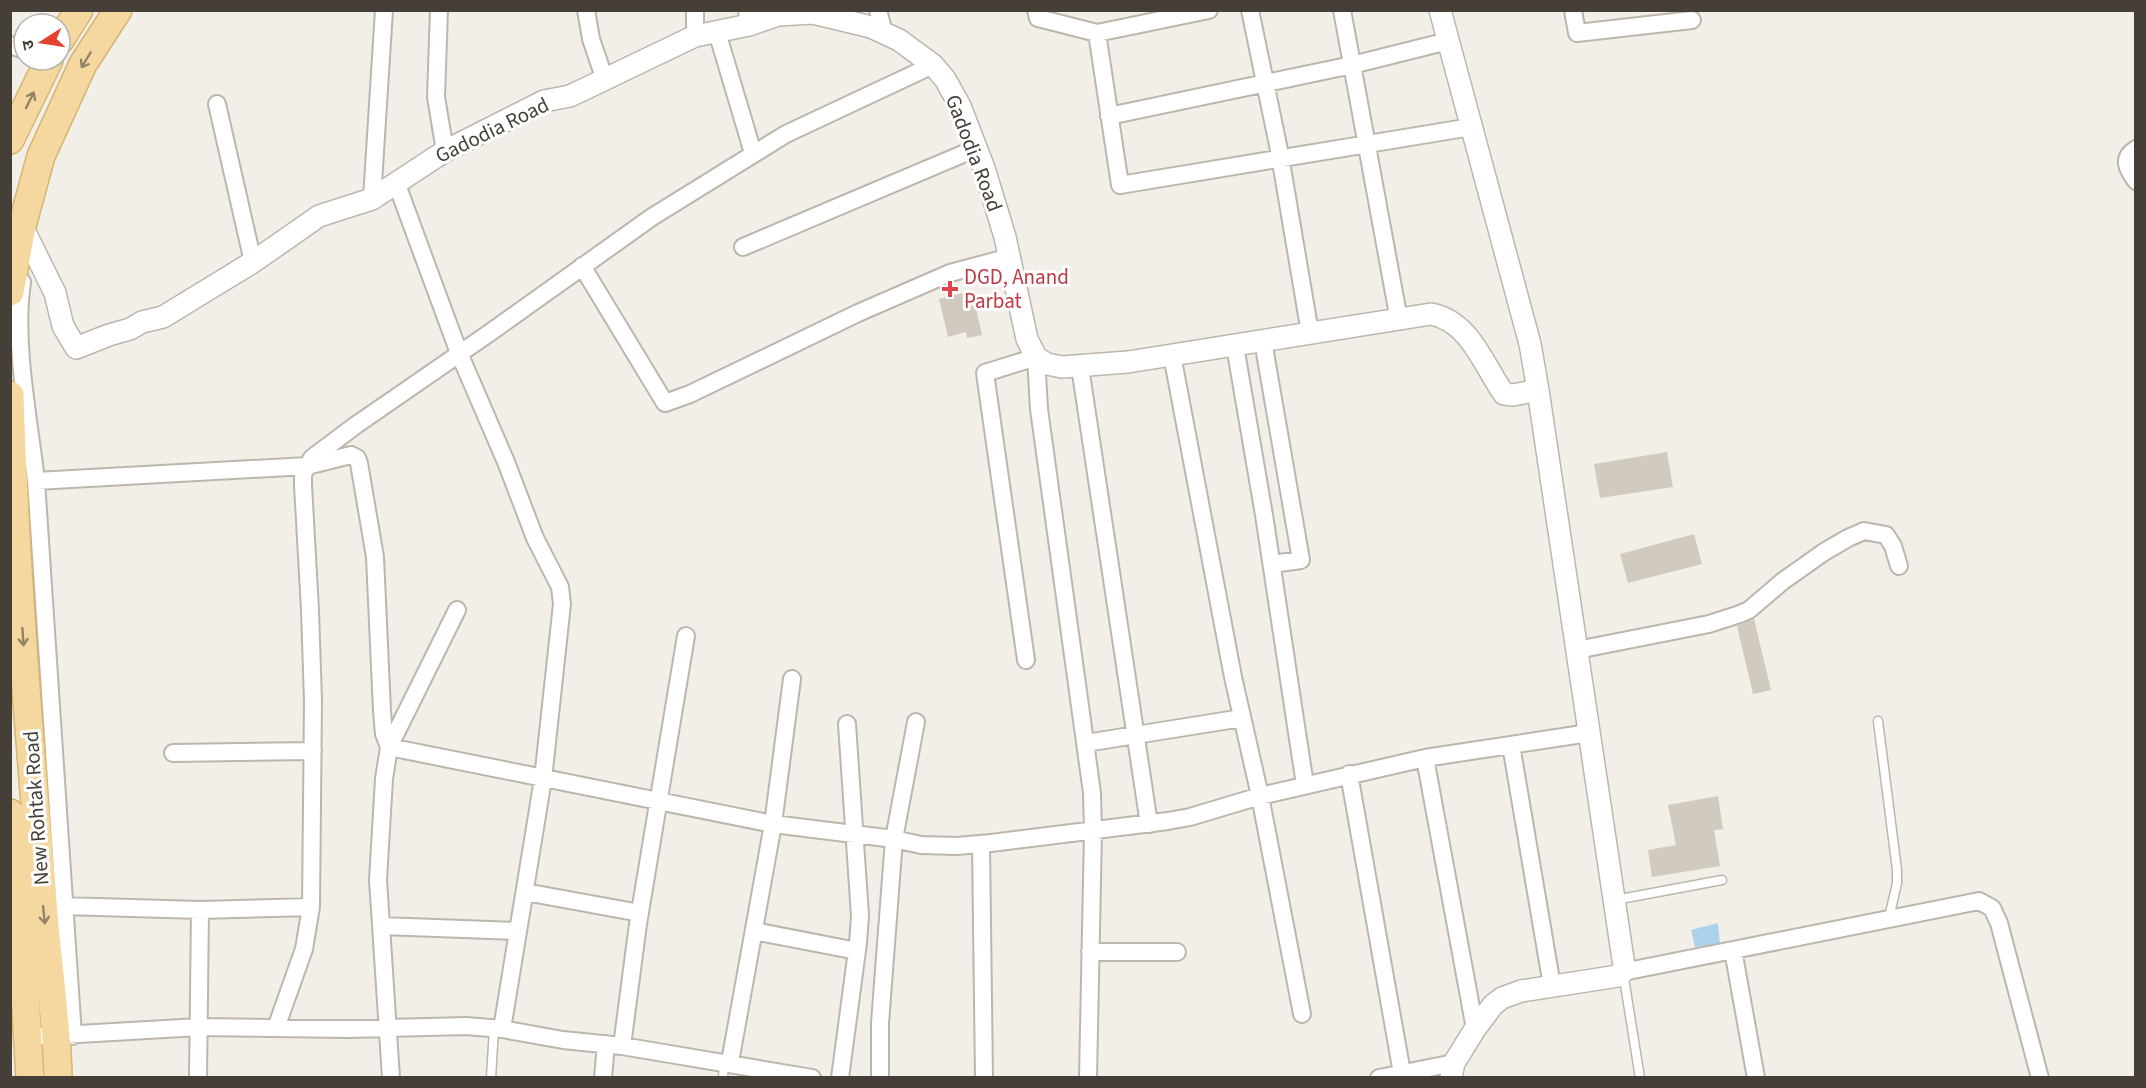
<svg xmlns="http://www.w3.org/2000/svg" width="2146" height="1088" font-family="'Source Sans 3','Noto Sans Devanagari',sans-serif">
<rect width="100%" height="100%" fill="#f2efe8"/>
<path fill="#abd2e9" d="M1718 923 1720 944 1695 947 1691 930Z"/>
<path fill="#d3cabf" d="M972 291 982 335 967 338 966 332 948 337 939 299Z
M1667 452 1673 487 1600 498 1594 464Z
M1694 534 1702 564 1628 583 1620 554Z
M1754 619 1771 690 1753 694 1737 626Z
M1718 796 1723 829 1714 830 1720 866 1652 877 1648 850 1676 845 1668 805Z"/>
<g fill="none" stroke-linecap="round" stroke-linejoin="round">
<g stroke="#bdb6ac" stroke-width="11">
<path id="service" d="M1878 721 1897 870V883L1889 918
M1615 900 1722 880
M1623 972 1640 1078
M491 1078 494 1028
M723 1078 724 1062"/>
</g>
<g stroke="#bdb6ac" stroke-width="20">
<path id="minor" d="M439 10 436 97 445 151
M586 10 591 39 605 80
M695 10V36
M747 10 749 25
M878 10 884 33
M1036 10 1038 18 1097 33 1209 10
M1250 10 1279 150 1310 333
M1342 10 1399 320
M1573 10 1577 33 1692 20
M717 32 753 153
M1097 33 1120 185 1471 127
M10 45 24 50
M217 104 253 262
M1109 116 1352 65 1448 41
M2136 149C2121 158 2127 169 2136 181
M396 182 459 353 506 462 535 538 560 587 562 604 543 779 502 1029
M372 199 384 10
M743 247 977 148
M582 266 665 403 690 394 858 313 950 273 1010 257
M22 282C13 343 29 419 36 481
M1263 341 1301 560 1272 564
M1235 346 1264 515 1305 785
M1172 355 1233 677 1260 796 1302 1014
M1080 367 1149 824
M457 610 389 747 773 824 894 839 921 845 957 846 991 843 1168 821 1190 817 1260 796 1425 758 1589 733
M1577 650 1709 624 1740 614 1749 610 1783 581 1824 552 1848 538 1864 531 1886 535 1893 546 1899 566
M1026 660 985 373 1036 357 1039 409 1092 793 1093 831 1088 1078
M1086 743 1242 718
M1511 745 1552 986
M173 753 313 751
M1425 758 1475 1029
M1349 774 1402 1073
M981 844 984 1078
M525 892 640 913
M63 906 200 910 311 907
M382 926 518 931
M754 931 857 951
M1733 950 1756 1078
M1090 952H1177
M1623 972 1979 901 1992 908 1999 923 2040 1078
M276 1028 304 949 311 907 313 701 310 610 303 485V474L312 458 356 425 488 334 652 217 786 134 933 65
M73 1036 36 481 307 466 351 455 357 458 359 463 375 557 382 711 384 734 389 747 384 779 378 880 391 1078
M27 1037 199 1027 348 1029 466 1026 502 1029 563 1040 622 1046 812 1078
M622 1046 638 924 686 636
M730 1062 773 824 792 679
M198 1078 200 910
M603 1078 606 1044
M840 1078 858 943 860 916 847 724
M880 1078V1023L894 839 916 722
M1379 1078 1454 1063"/>
</g>
<g stroke="#bdb6ac" stroke-width="24">
<path id="tertiary" d="M1440 10 1530 344 1538 390 1624 966 1623 972 1618 976 1521 991 1502 998 1493 1005 1475 1029 1454 1063 1451 1078
M22 226 55 293 63 326 76 348 109 335 130 329 142 322 163 317 253 262 319 216 372 199 445 151 544 101 570 96 695 36 749 25 778 15 813 13 871 27 899 40 933 65 945 79 960 106 984 168 1005 237 1027 339 1036 357 1047 364 1062 367 1128 362 1431 314C1470 321 1484 366 1504 394L1513 395 1538 390"/>
</g>
<g stroke="#d7b571" stroke-width="30">
<path id="primary" d="M60 40 79 10
M10 140 49 60
M10 292 22 226 41 156 83 64 118 10
M10 395C15 564 29 733 43 902 47 960 57 1018 58 1078
M10 813 20 909 30 1078"/>
</g>
<use href="#service" stroke="#fff" stroke-width="8"/>
<use href="#minor" stroke="#fff" stroke-width="16"/>
<use href="#tertiary" stroke="#fff" stroke-width="21"/>
<use href="#primary" stroke="#f4d8a0" stroke-width="27"/>
</g>
<defs><path id="oneway-shaft" d="M-6 0H5M1.5-3L5.5 0L1.5 3" fill="none" stroke-width="1.6" stroke-linecap="round" stroke-linejoin="round" transform="scale(1.5)"/></defs>
<g stroke="#948467">
<use href="#oneway-shaft" transform="translate(86 60) rotate(121)"/>
<use href="#oneway-shaft" transform="translate(30 100) rotate(-64)"/>
<use href="#oneway-shaft" transform="translate(23 637) rotate(86)"/>
<use href="#oneway-shaft" transform="translate(44 915) rotate(84)"/>
</g>
<path fill="#e0444e" stroke="#fff" stroke-width="2" d="M947 280h6v6h6v6h-6v6h-6v-6h-6v-6h6z"/>
<g text-anchor="middle" dominant-baseline="central" stroke-width="6" stroke-linejoin="round" paint-order="stroke">
<g font-size="21" fill="#453f38" stroke="#fff">
<text transform="translate(492 130) rotate(-26)">Gadodia Road</text>
<text transform="translate(974 153) rotate(69)">Gadodia Road</text>
<text transform="translate(36 808) rotate(-94)">New Rohtak Road</text>
</g>
<g font-size="21" fill="#be3a42" stroke="#fff" text-anchor="start">
<text x="964" y="277">DGD, Anand<tspan x="964" dy="24">Parbat</tspan></text>
</g>
</g>
<rect width="2146" height="1088" fill="none" stroke="#453f38" stroke-width="24"/>
<g transform="translate(42 42) rotate(258)"><circle r="28" fill="#ffffff" stroke="#b5b2af" stroke-width="1.5"/>
<path d="M0-4.5L10 22L0 15L-10 22Z" fill="#e4422e"/>
<text y="-9" font-size="16" font-weight="bold" text-anchor="middle" fill="#453f38">उ</text>
</g>
</svg>
